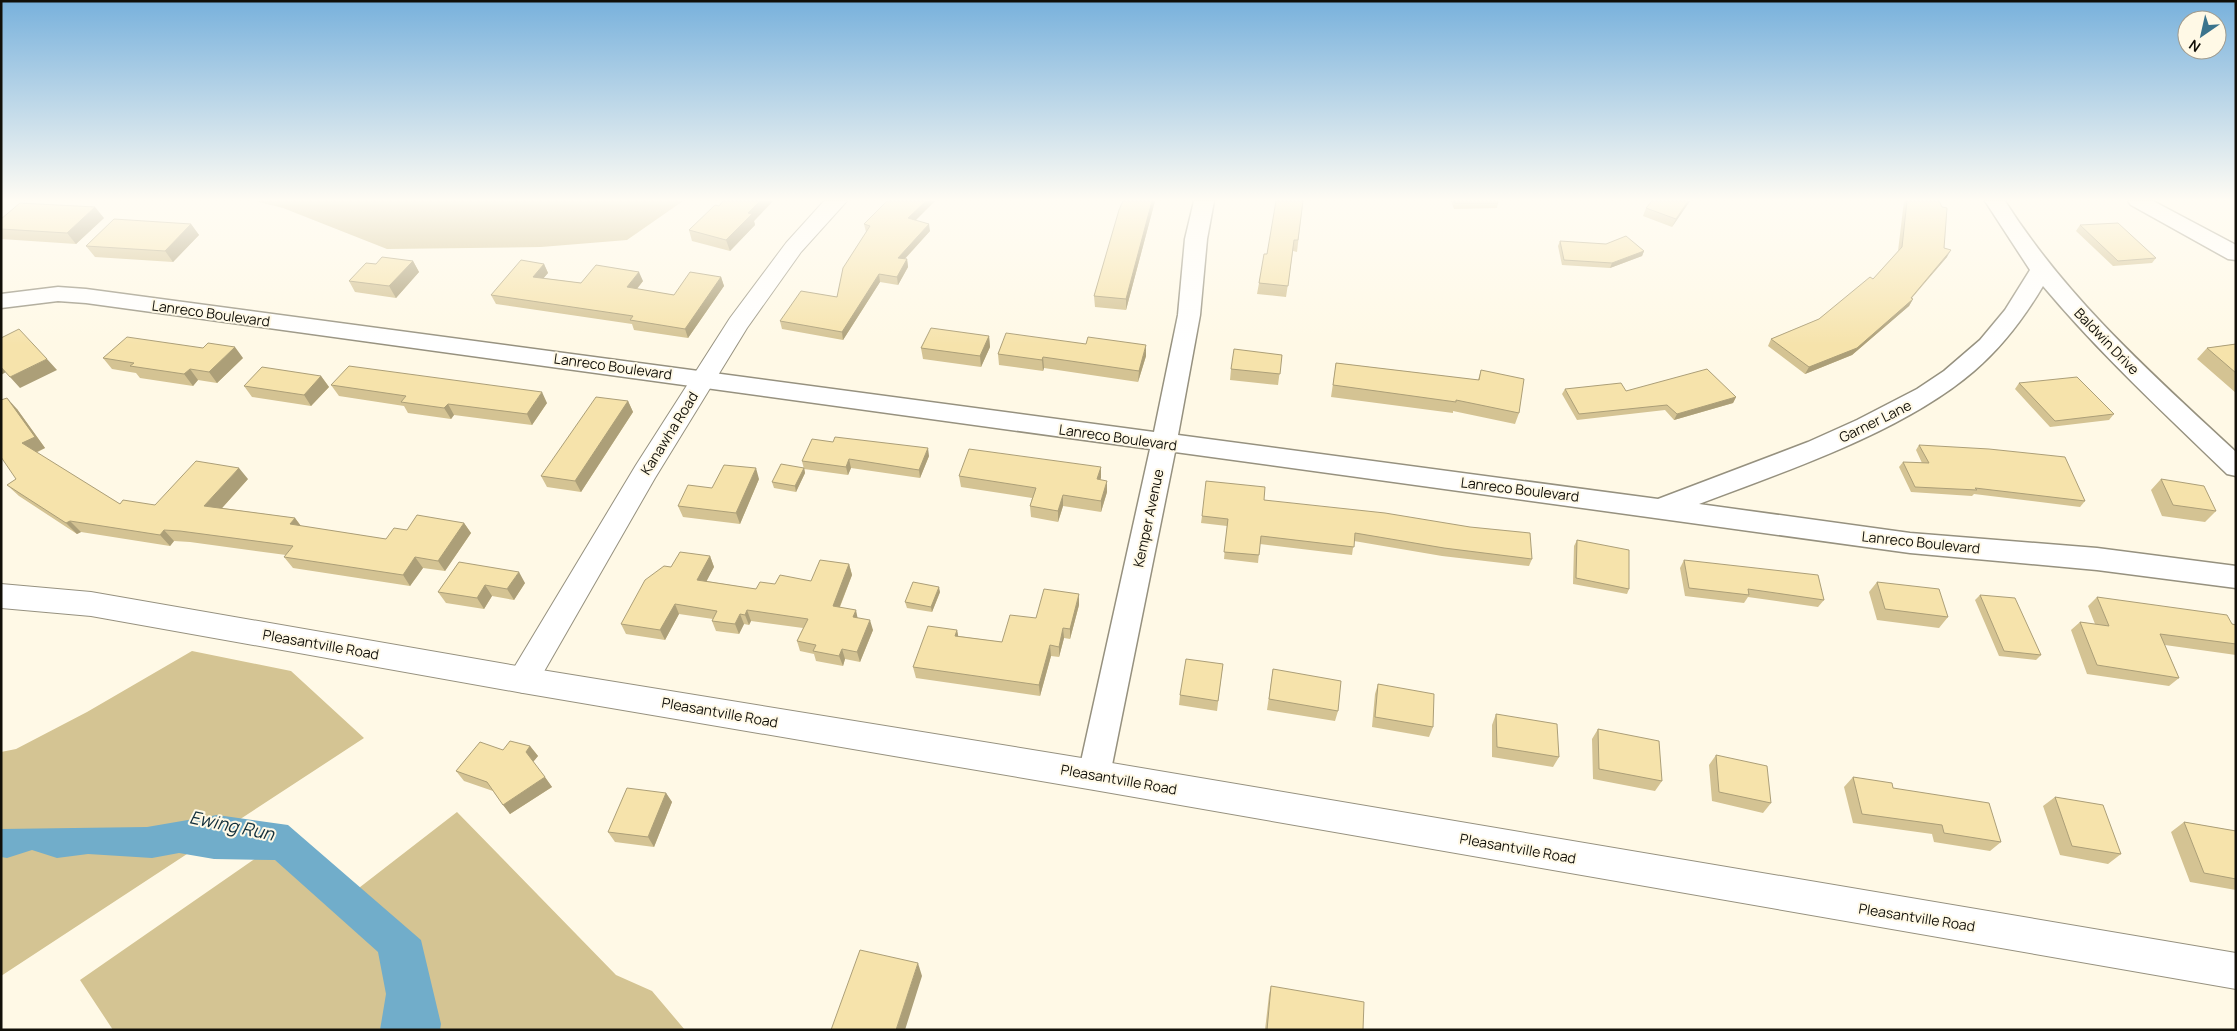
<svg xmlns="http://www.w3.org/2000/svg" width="2237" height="1031" font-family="Manrope,sans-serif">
<rect width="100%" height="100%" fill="#fff9e6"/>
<path fill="#d4c493" d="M255 201H683L627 240 541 247 387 249 283 208Z
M192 651 291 671 364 738 1 976V752L16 749 87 712Z
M457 812 616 975 652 991 685 1030H113L80 980 279 842 333 908Z"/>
<path fill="#71adca" d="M217 815 288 825 421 940 441 1024 440 1030H380L386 994 378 952 275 860 214 859 179 853 152 858 88 854 57 858 32 850 7 858 1 857V829L147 827Z"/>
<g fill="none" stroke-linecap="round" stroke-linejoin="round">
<g stroke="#96917f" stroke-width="3">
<path id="minor" d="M1194 201H1214L1207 239 1200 315 1178 435 1658 499 1808 442 1857 420 1917 389 1944 371 1980 340 2005 310 2030 270 1985 201H2005C2068 300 2151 373 2236 452V476L2227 474C2164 413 2099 353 2043 286 2024 318 2002 347 1974 371 1903 432 1786 471 1699 504L1910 533 2097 548 2236 566V588L2097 570 1910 553 1175 452 1110 775 1105 785 1094 789 1083 785 1078 775 1150 449 86 303 58 301 1 308V294L58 287 86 289 1154 432 1178 315 1185 239Z
M2128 201H2153L2236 245V260L2228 259 2131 205Z"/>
</g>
<g stroke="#96917f" stroke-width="2">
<path id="tertiary" d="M824 201H847L801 252 747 328 655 478 534 689 523 693 512 689 508 680 512 671 636 465 730 318 786 243Z"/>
</g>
<g stroke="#96917f" stroke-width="2">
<path id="secondary" d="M1 584 91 592 523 667 1094 760 2236 953V989L1094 790 523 693 91 616 1 608Z"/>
</g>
<use href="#minor" fill="#fff" fill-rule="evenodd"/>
<use href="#tertiary" fill="#fff" fill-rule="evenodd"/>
<use href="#secondary" fill="#fff" fill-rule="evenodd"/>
</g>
<path fill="#d4c393" d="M723 201H773L754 221 755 225 730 251 692 241 689 230 719 206Z
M887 201H935L915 220 930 231 905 259H907L908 267 898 285 880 282 843 340 782 329 780 321 837 297 866 232 864 224Z
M1123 201H1155L1126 310 1095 307 1094 296Z
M1303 201 1297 252 1293 251 1286 297 1257 294 1259 283 1267 254Z
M1451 201H1498V203L1497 208 1454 209Z
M1652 201H1690L1672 227 1643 216 1646 208Z
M1904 201H1939L1944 248 1947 257 1912 298 1913 299 1909 306 1852 355 1805 374 1768 346 1771 339 1819 319 1873 279 1898 251Z
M104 218 76 244 1 239V219Z
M191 224 199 235 173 262 95 257 86 246Z
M2080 225 2156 258 2152 263 2113 266 2076 231Z
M1560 241 1644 251 1642 256 1610 268 1562 265 1558 246Z
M413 261 419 272 396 298 355 292 349 281 376 264Z
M544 264 548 273 543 278 581 283 643 281 637 289 674 295 721 277 724 286 688 338 634 330 632 324 496 304 491 295Z
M989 336 990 347 981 367 923 359 921 348Z
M2236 344V393L2197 359 2207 348Z
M998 354 1146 356 1138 382 1044 368 1043 371 999 365Z
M1282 355 1278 385 1230 380 1231 369Z
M103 358H243L217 383 198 380 193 386 140 378 136 373 112 369Z
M1336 363 1478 380 1481 370 1519 413 1515 424 1453 411V413L1331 397Z
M321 376 329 387 311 406 252 397 244 386Z
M2019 383 2114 414 2109 420 2050 427 2015 389Z
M331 385 547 403 532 425 454 415 451 419 408 413 404 406 339 396Z
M1565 389 1626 391 1736 397 1733 403 1674 420 1665 410 1577 420 1562 394Z
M628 401 633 412 581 492 547 487 541 476Z
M17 409 45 448 36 453 120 504 155 505 248 479 222 508 295 518 301 526 386 539 407 530 464 523 471 533 445 571 423 568 410 586 293 568 284 557 286 555 190 542 174 541 170 546 81 532 77 534 19 496 7 485 16 479Z
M1919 445 2085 501 2080 507 1974 494 1972 496 1911 492 1899 467 1903 462 1922 463 1916 450Z
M929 456 920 478 851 468 848 475 804 469 802 461Z
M1101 467 1100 480 1107 492 1101 512 1063 506 1058 522 1031 517 1030 506 1032 498 961 487 959 476Z
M804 468 805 473 796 492 774 488 772 482Z
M759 479 740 524 683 517 678 506Z
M2161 479 2216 511 2205 522 2162 516 2151 490Z
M1264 500 1532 559 1529 566 1442 556 1354 541 1352 555 1260 544 1258 563 1224 559 1227 526 1201 523 1202 516Z
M1577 540 1629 589 1627 594 1573 584 1574 546Z
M710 556 714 567 706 581 756 589 775 584 811 581 849 564 852 575 840 607 858 618 873 630 860 662 845 659 843 666 816 661 814 654 800 651 797 641 803 628 751 621 749 625 744 624 739 634 716 631 712 621 713 619 679 614 665 640 626 634 621 624 671 567Z
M1684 560 1824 600 1818 607 1748 597 1744 603 1685 596 1680 568Z
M459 562 525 583 514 600 492 596 484 609 446 603 438 592Z
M1877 582 1948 617 1939 628 1877 620 1869 592Z
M940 592 932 612 907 608 905 602Z
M1980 595 2041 655 2036 660 1999 656 1975 600Z
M2097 597 2236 625V655L2165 645 2179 678 2169 686 2087 674 2071 630 2080 622 2095 624 2088 606Z
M1079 605 1070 639 1064 638 1059 657 1051 656 1040 696 916 678 913 667 957 630 958 636 1002 642Z
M1223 664 1217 711 1179 705 1180 695Z
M1273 669 1338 711 1335 721 1267 710Z
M1378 684 1433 727 1429 737 1372 727 1375 694Z
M1496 714 1559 757 1553 767 1492 757V725Z
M1598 729 1662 781 1655 791 1593 779 1592 739Z
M530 746 538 756 533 762 552 787 510 814 493 791 464 781 456 771 503 750Z
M1716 755 1771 803 1763 813 1712 801 1709 765Z
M1853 777 1893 788 2001 842 1990 851 1934 842 1932 834 1853 823 1844 787Z
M666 793 672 802 654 847 615 842 608 832Z
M2055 797 2121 854 2108 864 2060 855 2043 806Z
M2184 822 2236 831V890L2190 882 2171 832Z
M1271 986 1363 1030H1265L1269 995Z"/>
<path fill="#ac9f78" d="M760 201H773L754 221 755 225 730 251 726 240 748 213Z
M926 201H935L910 226 908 218Z
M1152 201H1155L1126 310V299Z
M1688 201H1690L1672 227 1676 219Z
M95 207 104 218 76 244 67 233Z
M191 224 199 235 173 262 165 251Z
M929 224 930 231 899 265 898 258Z
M1951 250 1947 257 1906 304Z
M1644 251 1642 256 1610 268 1612 263Z
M907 259 908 267 898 285 897 277Z
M413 261 419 272 396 298 389 286Z
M544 264 548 273 537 286 533 277Z
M639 272 643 281 631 296 627 287Z
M879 274 880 282 843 340 842 332Z
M721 277 724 286 688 338 685 329Z
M1913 299 1909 306 1852 355 1805 374 1809 367Z
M989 336 990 347 981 367 980 356Z
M1146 345V356L1138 382 1139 371Z
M235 347 243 358 217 383 209 372Z
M1043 357 1044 368 1043 371 1042 360Z
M47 359 57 370 20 388 10 377Z
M1 367 6 372 1 375Z
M190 369 198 380 193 386 184 374Z
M321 376 329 387 311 406 304 395Z
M542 392 547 403 532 425 527 414Z
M1736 397 1733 403 1674 420 1677 414Z
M7 398 17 409 45 448 32 454 22 443Z
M628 401 633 412 581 492 575 481Z
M448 404 454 415 451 419 444 408Z
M928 448 929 456 920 478 919 470Z
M849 459 851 468 848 475 846 467Z
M1101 467V478L1097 490V479Z
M239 468 248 479 214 517 204 506Z
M756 468 759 479 740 524 736 513Z
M804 468 805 473 796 492 795 486Z
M1107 481V492L1101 512V501Z
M1063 495V506L1058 522V511Z
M295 518 303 529 290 524Z
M70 521 81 532 77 534 66 523Z
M464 523 471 533 445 571 438 561Z
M164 530 174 541 170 546 160 535Z
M710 556 714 567 702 590 697 580Z
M415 557 423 568 410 586 403 575Z
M849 564 852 575 836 616 833 606Z
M519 572 525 583 514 600 507 589Z
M485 585 492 596 484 609 477 598Z
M939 587 940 592 932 612 931 607Z
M1079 594V605L1070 639V629Z
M675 604 679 614 665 640 660 630Z
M747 610 751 621 749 625 745 615Z
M856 610 858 620 853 617Z
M740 614 744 624 739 634 735 624Z
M870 620 873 630 860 662 857 652Z
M1063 628 1064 638 1059 657V647Z
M957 630 959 640 955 636Z
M1050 645 1051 656 1040 696 1039 685Z
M842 649 845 659 843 666 839 656Z
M530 746 538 756 533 762 526 752Z
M545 777 552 787 510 814 503 805Z
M666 793 672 802 654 847 648 837Z
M918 963 922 976 905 1030H896Z"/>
<path fill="#f6e3ab" stroke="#ac9f78" d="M723 201H760L748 213 752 214 726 240 689 230 715 205 719 206Z
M887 201H926L908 218 929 224 898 258 907 259 897 277 879 274 842 332 780 321 801 291 837 297 843 268 870 226 864 224Z
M1123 201H1152L1126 299 1094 296 1119 210Z
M1276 201H1303L1298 240H1294L1288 286 1259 283 1264 254H1267Z
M1454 201H1498V203H1455Z
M1652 201H1688L1676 219 1646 208Z
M1907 201H1939L1942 207 1947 208 1944 248 1951 250 1911 298 1913 299 1857 348 1809 367 1771 339 1819 319 1870 277 1873 279 1902 247Z
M20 203 95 207 67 233 1 229V219Z
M114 219 191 224 165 251 86 246Z
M2118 223 2156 258 2118 261 2080 225Z
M1626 236 1644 251 1612 263 1564 260 1560 241 1606 244Z
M382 257 413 261 389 286 349 281 366 263 376 264Z
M521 260 544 264 533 277 581 283 596 265 639 272 627 287 674 295 690 272 721 277 685 329 630 320 633 316 491 295Z
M931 328 989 336 980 356 921 348Z
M19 329 47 359 10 377 1 367V338Z
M1006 333 1086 344 1088 337 1146 345 1139 371 1043 357 1042 360 998 354Z
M127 337 203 348 208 343 235 347 209 372 190 369 184 374 130 366 134 363 103 358Z
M2236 344V373L2207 348Z
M1234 349 1282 355 1280 374 1231 369Z
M1336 363 1479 380 1481 370 1524 379 1519 413 1456 400V402L1333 385Z
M349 366 542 392 527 414 448 404 444 408 401 402 406 396 331 385Z
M262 367 321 376 304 395 244 386Z
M1707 369 1736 397 1677 414 1667 405 1579 414 1565 389 1621 383 1626 391Z
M2077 377 2114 414 2055 421 2019 383Z
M596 397 628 401 575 481 541 476Z
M7 398 35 437 22 443 120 504 123 500 155 505 196 461 239 468 204 506 295 518 290 524 386 539 394 528 407 530 417 515 464 523 438 561 415 557 403 575 284 557 293 546 180 531 164 530 160 535 70 521 66 523 7 485 16 479 1 457V400Z
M835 437 928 448 919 470 849 459 846 467 802 461 812 439 833 442Z
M1919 445 1989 449 2065 457 2085 501 1975 488 1977 490 1915 487 1903 462 1929 463Z
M969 449 1101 467 1097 479 1107 481 1101 501 1063 495 1058 511 1030 506 1036 488 959 476Z
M781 464 804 468 795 486 772 482Z
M724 465 756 468 736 513 678 506 688 485 712 488Z
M2161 479 2204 486 2216 511 2173 505Z
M1206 481 1265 487 1264 500 1385 513 1470 527 1530 533 1532 559 1444 548 1355 533 1354 547 1261 536 1259 555 1224 552 1228 519 1202 516Z
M1577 540 1629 550V589L1576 578Z
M680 552 710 556 697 580 756 589 760 582 775 584 780 575 811 581 820 560 849 564 833 606 856 610 853 617 870 620 857 652 842 649 839 656 813 651 816 645 797 641 808 619 747 610 745 615 740 614 735 624 712 621 717 611 675 604 660 630 621 624 645 580 664 566 671 567Z
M1684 560 1818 575 1824 600 1748 589 1749 595 1689 588Z
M459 562 519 572 507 589 485 585 477 598 438 592Z
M913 582 939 587 931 607 905 602Z
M1877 582 1939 589 1948 617 1885 609Z
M1044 589 1079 594 1070 629 1063 628 1059 647 1050 645 1039 685 913 667 928 626 957 630 955 636 1002 642 1010 615 1036 618Z
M1980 595 2015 598 2041 655 2004 651Z
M2097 597 2227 615 2232 624 2236 625V644L2160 634 2179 678 2097 665 2080 622 2109 626Z
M1186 659 1223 664 1218 701 1180 695Z
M1273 669 1341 681 1338 711 1269 699Z
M1378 684 1434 694 1433 727 1375 717Z
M1496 714 1557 724 1559 757 1497 747Z
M1598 729 1659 741 1662 781 1599 769Z
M510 741 530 746 526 752 545 777 503 805 487 782 456 771 480 742 503 750Z
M1716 755 1767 766 1771 803 1719 792Z
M1853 777 1892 783 1893 788 1989 803 2001 842 1944 833 1942 825 1862 814Z
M627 788 666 793 648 837 608 832Z
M2055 797 2103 805 2121 854 2072 846Z
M2184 822 2236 831V879L2204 873Z
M860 950 918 963 896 1030H831Z
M1271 986 1364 1002 1363 1030H1267Z"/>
<linearGradient id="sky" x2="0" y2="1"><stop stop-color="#78b1dc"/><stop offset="0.58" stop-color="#fffcf4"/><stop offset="1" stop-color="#fffcf4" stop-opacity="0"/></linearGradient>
<rect width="2237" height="345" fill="url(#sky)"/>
<g text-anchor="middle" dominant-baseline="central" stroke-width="4" stroke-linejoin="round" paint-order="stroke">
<g font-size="14" fill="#110f08" stroke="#fff9e6">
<text transform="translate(211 313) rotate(8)">Lanreco Boulevard</text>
<text transform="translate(2107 341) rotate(46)">Baldwin Drive</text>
<text transform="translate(613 366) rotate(8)">Lanreco Boulevard</text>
<text transform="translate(1875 421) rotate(-26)">Garner Lane</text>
<text transform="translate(669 433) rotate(-58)">Kanawha Road</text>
<text transform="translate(1118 437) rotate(8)">Lanreco Boulevard</text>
<text transform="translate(1520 489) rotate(7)">Lanreco Boulevard</text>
<text transform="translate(1148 518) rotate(-78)">Kemper Avenue</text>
<text transform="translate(1921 542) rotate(6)">Lanreco Boulevard</text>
<text transform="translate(321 644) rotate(10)">Pleasantville Road</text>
<text transform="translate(720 712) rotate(10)">Pleasantville Road</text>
<text transform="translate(1119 779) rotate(10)">Pleasantville Road</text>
<text transform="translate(1518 848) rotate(10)">Pleasantville Road</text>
<text transform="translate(1917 917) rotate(9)">Pleasantville Road</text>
</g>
<g font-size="18" font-style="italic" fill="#112e3b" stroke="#fff9e6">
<text transform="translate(232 825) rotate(12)">Ewing Run</text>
</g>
</g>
<rect width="2237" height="1031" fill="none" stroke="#110f08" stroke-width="5"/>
<g transform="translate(2202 35) rotate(214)"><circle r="24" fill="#fff9e6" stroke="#a09b8d"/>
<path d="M0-4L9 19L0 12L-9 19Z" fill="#3b748d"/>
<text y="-8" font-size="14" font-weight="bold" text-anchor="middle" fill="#110f08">N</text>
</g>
</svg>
